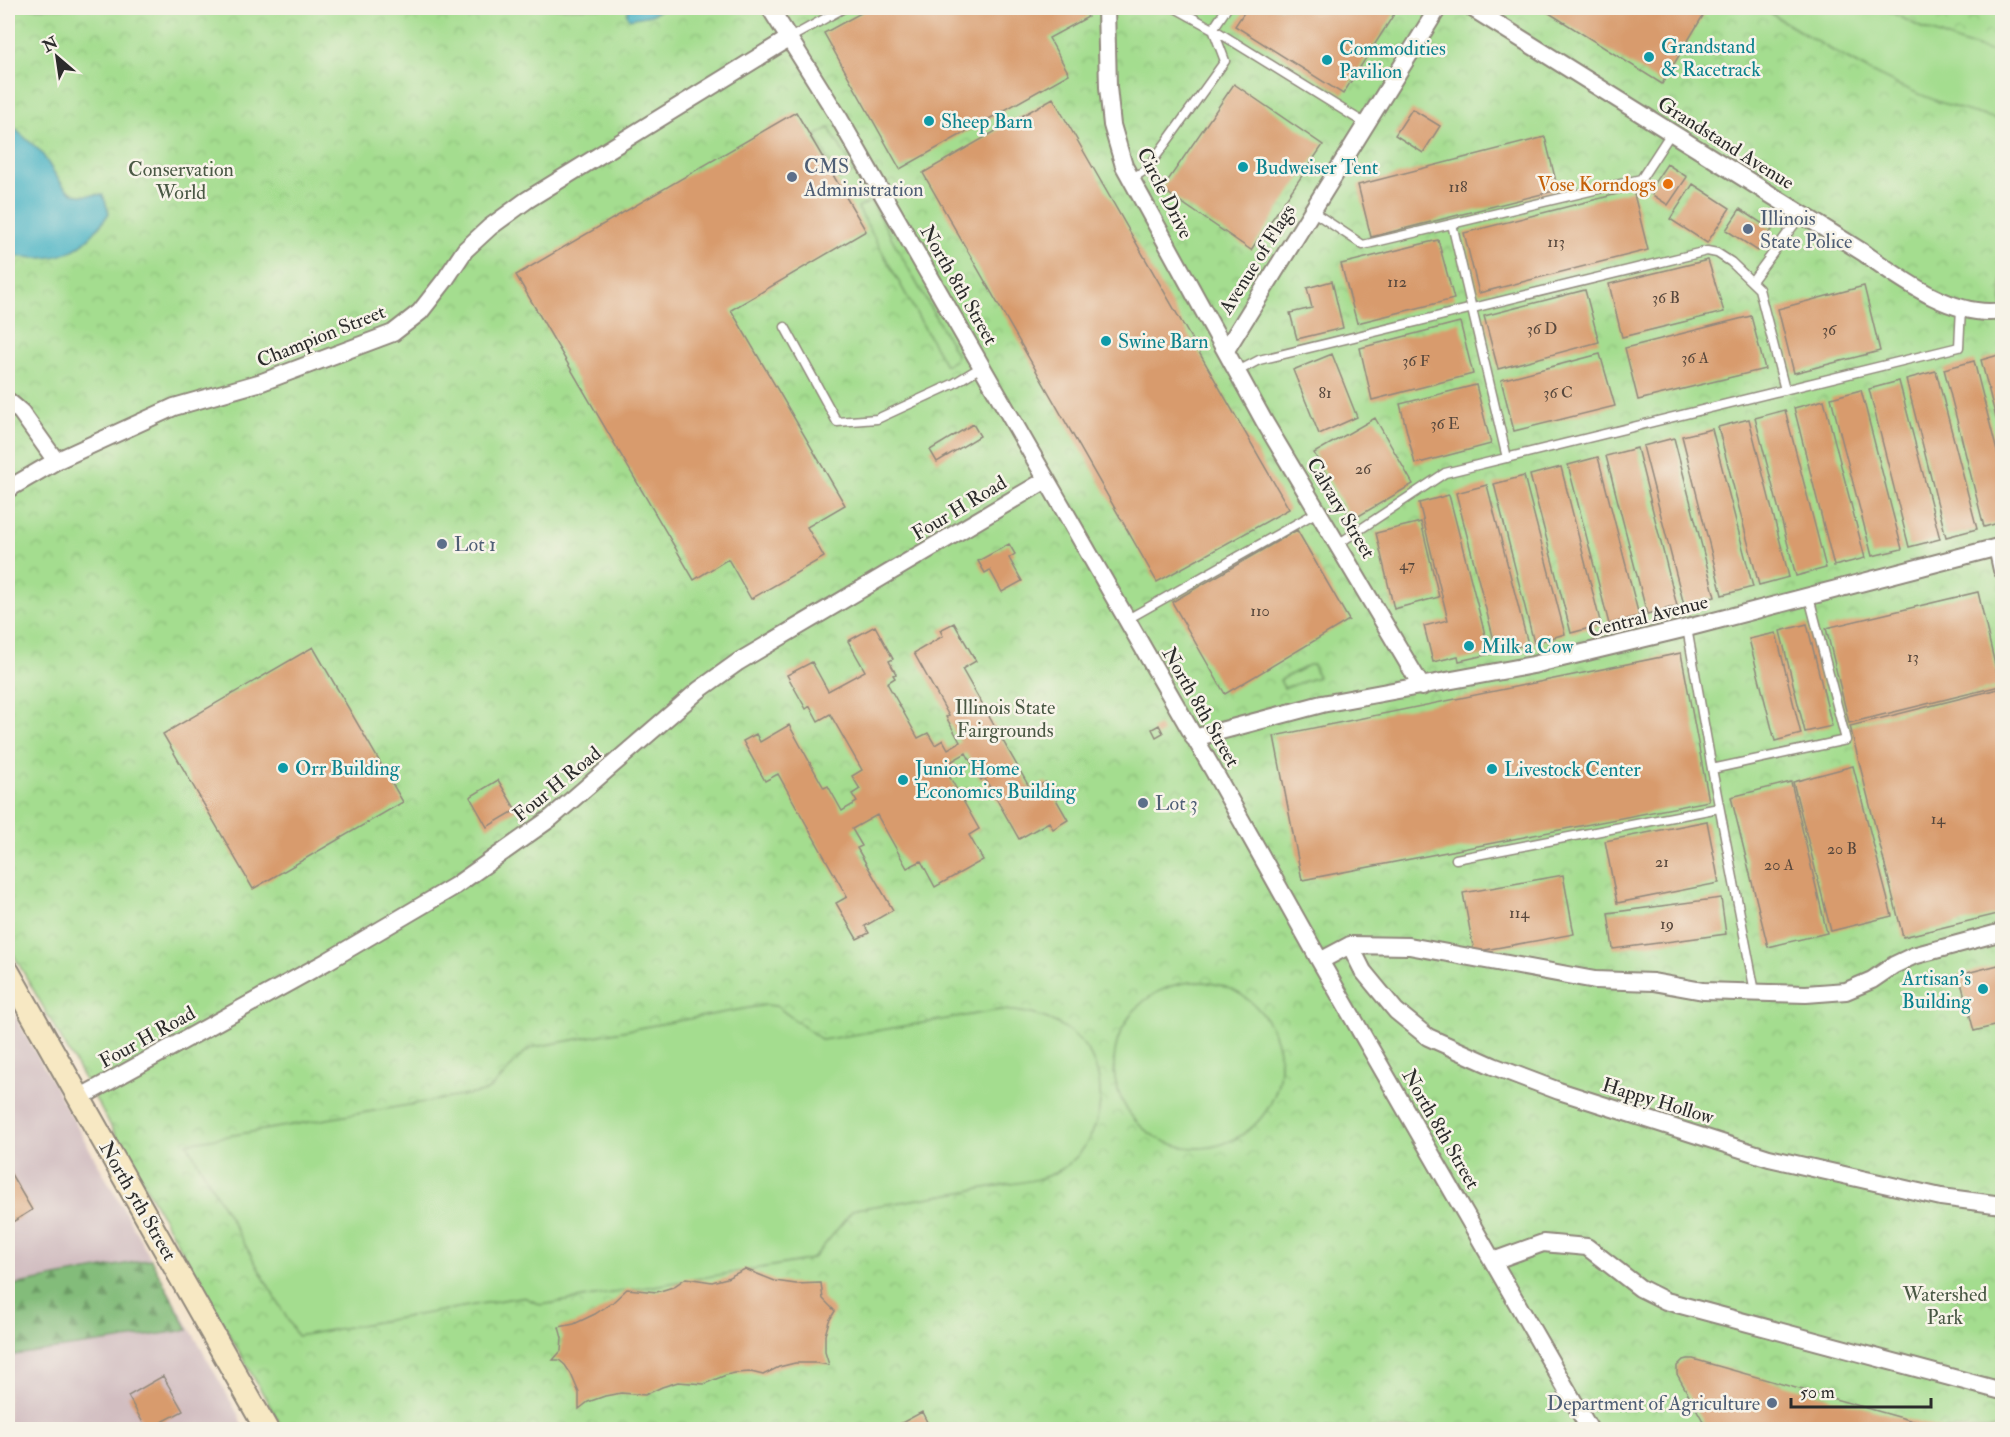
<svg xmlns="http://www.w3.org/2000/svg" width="2010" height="1437" font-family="'IM FELL Double Pica',serif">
<defs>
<pattern id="forest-firs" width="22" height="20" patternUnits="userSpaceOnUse" patternTransform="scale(1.5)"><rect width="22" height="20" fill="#83bc7a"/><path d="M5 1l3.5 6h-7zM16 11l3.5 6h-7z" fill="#6b9964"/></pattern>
<pattern id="park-crowns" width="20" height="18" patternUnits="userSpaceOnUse" patternTransform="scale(1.5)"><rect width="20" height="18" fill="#a4dd8f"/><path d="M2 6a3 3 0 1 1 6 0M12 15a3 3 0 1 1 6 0" fill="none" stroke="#8dbe7c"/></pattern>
</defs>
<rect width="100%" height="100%" fill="#f7f3e8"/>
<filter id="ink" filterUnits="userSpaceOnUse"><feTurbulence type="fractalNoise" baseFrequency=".0167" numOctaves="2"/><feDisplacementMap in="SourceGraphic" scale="12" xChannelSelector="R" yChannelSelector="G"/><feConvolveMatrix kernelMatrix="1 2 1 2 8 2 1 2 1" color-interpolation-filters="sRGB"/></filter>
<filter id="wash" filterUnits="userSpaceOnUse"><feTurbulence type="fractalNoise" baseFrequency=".008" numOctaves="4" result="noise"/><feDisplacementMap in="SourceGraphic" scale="24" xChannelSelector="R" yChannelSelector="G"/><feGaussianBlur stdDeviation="1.35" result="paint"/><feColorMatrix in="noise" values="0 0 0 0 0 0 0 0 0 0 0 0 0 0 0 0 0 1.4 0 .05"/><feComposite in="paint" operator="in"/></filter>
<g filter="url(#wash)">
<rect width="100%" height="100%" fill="#f5e5ce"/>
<path fill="#d2bec1" d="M8 1003 239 1416 243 1429H8Z"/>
<path fill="url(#forest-firs)" stroke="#577452" stroke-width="1.5" d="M151 1259 188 1330 8 1356V1286Z"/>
<path fill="url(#park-crowns)" stroke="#68845d" stroke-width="1.5" d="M8 8H2002V1429H283L8 945Z"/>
<path fill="#a4dd8f" stroke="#68845d" stroke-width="1.5" d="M1762 8H1883L1922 28 1961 43 2002 54V120C1912 101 1839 56 1762 8Z
M829 128 855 171 840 180 815 136Z
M871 201 956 354 955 360 945 365 858 208Z
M1309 665H1313L1318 677 1284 688 1280 680Z
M1114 1065a83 83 0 1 1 166 0a83 83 0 1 1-166 0Z
M765 1005 776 1006 822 1040 1000 1010C1026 1011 1051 1016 1072 1033 1115 1068 1107 1142 1060 1170 1040 1182 1014 1183 990 1187 946 1195 901 1202 856 1209L852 1211 818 1253 813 1258 808 1260 541 1305 526 1298 520 1297 297 1336 187 1143 484 1092C505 1081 517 1053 534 1047Z"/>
<path fill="#48b4c5" stroke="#3a7078" stroke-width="1.5" d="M629 8H663L651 15 629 19 627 14Z
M8 121C17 132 28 140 39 150 50 162 61 193 79 195 87 196 95 194 103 195L109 213C82 255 55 265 8 254Z"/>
<g id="blocks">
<path fill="#d89b6d" d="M870 8H1082L1088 17 1049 38 1069 74 900 169 824 33Z
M1247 8H1398L1343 94 1235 26Z
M1541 8H1705L1707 9 1662 84Z
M1234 84 1323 145 1251 250 1162 189Z
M1053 98 1289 509 1157 582 923 173Z
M1412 109 1440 126 1423 153 1395 135Z
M796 112 866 231 731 310 845 505 807 527 824 557 751 599 728 559 694 580 516 275Z
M1545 137 1558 190 1371 237 1358 185Z
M1667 164 1687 177 1668 205 1648 192Z
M1693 184 1730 208 1707 243 1670 219Z
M1633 190 1648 250 1479 293 1464 233Z
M1740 209 1772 230 1758 251 1726 230Z
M1438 240 1454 299 1357 323 1341 264Z
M1708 260 1724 312 1622 337 1609 284Z
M1332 281 1343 328 1297 339 1290 313 1312 308 1307 288Z
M1864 286 1880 351 1794 373 1778 309Z
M1585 290 1599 342 1498 369 1484 316Z
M1751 316 1765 369 1638 400 1625 348Z
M1460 322 1473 374 1372 400 1360 348Z
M1332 354 1357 417 1319 434 1293 370Z
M1600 354 1615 406 1514 431 1501 380Z
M2002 354V441L1981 360Z
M1974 361 2002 471V522L1984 527 1944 369Z
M1936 371 1977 529 1946 537 1906 379Z
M1899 381 1940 539 1909 547 1869 389Z
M1476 385 1491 444 1415 464 1400 404Z
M1861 390 1902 549 1872 556 1831 398Z
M1824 400 1865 558 1834 566 1794 408Z
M1785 410 1826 568 1796 576 1755 418Z
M1375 418 1413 484 1352 520 1314 453Z
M1749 419 1789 577 1759 585 1718 427Z
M973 424 980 436 937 462 930 450Z
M1712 429 1753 587 1722 595 1682 436Z
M1674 438 1715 597 1684 605 1643 446Z
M1637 448 1677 606 1647 614 1606 456Z
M1598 457 1639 616 1609 624 1568 465Z
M1561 467 1601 625 1571 633 1530 475Z
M1524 476 1565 634 1534 643 1494 484Z
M1487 485 1528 644 1497 652 1456 493Z
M1449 495 1490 654 1459 661 1458 656 1433 662 1424 626 1448 620 1419 503Z
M1421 522 1439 597 1394 609 1376 533Z
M1297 530 1349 620 1225 694 1172 602Z
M1009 544 1015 554 1009 558 1022 581 1002 592 990 570 985 573 978 561Z
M1978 592 2000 686 1849 723 1826 628Z
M954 623 976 661 962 669 1031 790 1046 782 1068 820 1053 829 1049 822 1019 839 984 777 981 780 966 753 952 761 957 769 948 774 979 829 969 835 983 860 935 887 921 861 907 868 877 815 852 829 862 846 857 848 893 910 865 926 869 933 857 939 836 903 847 897 778 774 765 781 743 741 756 734 760 742 789 725 824 788 828 786 842 811 857 802 852 794 860 789 852 776 862 770 830 714 818 721 810 706 806 709 787 675 812 662 828 691 865 671 848 641 875 626 893 659 889 661 896 674 893 675 895 678 887 683 918 738 928 733 935 745 943 740 948 749 960 742 946 717 949 716 914 653 943 636 940 630Z
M1807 624 1832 726 1805 732 1780 631Z
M1776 633 1801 734 1775 741 1749 639Z
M313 647 403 802 253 889 163 734Z
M1681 653 1709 801 1302 880 1274 736Z
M1998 689 2002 706V913L1903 937 1850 726Z
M1159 725 1163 733 1156 737 1152 729Z
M1853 766 1892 916 1831 931 1793 782Z
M498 780 516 810 487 827 470 797Z
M1791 782 1827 933 1768 947 1731 797Z
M1707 821 1719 883 1617 903 1605 841Z
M1563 875 1574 934 1474 952 1463 893Z
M1721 898 1726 934 1613 949 1608 913Z
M2002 964V1024L1974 1031 1959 975Z
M8 1169 32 1210 8 1225Z
M745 1269 775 1281 796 1284 821 1283 823 1299 835 1311 829 1321 825 1335V1352L829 1365 817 1363H795L779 1367 763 1375 751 1372 735 1373 726 1375 704 1384 678 1382 662 1387 645 1395 621 1393 605 1396 588 1402 579 1409V1393L571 1374 565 1365 559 1360H553L561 1351 562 1338 559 1327 574 1324 595 1314 613 1302 627 1289 657 1292 673 1287 686 1278 712 1282 727 1278Z
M1687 1359H1693L1945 1430H1708L1677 1374V1366L1683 1360Z
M163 1376 183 1411 147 1430 128 1396Z
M922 1412 931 1430H896L894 1427Z"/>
</g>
</g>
<g filter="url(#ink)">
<use href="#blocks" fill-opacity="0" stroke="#90887c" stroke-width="1.5"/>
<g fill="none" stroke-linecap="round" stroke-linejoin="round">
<g stroke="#90887c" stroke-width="11">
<path id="service" d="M1175 8 1213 29 1366 124
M788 39 844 8
M1131 179 1147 169 1225 61 1213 29 1227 8
M1312 211 1363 245 1641 179 1671 133
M1452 224 1507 458
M1752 281 1802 214
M785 327 837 422 877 419 953 384 981 367
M1238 371 1259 360 1707 251 1717 253 1731 262 1759 289 1785 390
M1338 544 1445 473 1959 347 1961 308
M1126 620 1319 511
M1687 628 1712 769 1755 992
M1712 769 1846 740 1809 597
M1456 859 1719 808"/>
</g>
<g stroke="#90887c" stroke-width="20">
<path id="minor" d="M770 8 839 118 1212 768 1320 961 1590 1430
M1106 8 1108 87 1112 125 1124 166 1264 421 1422 687
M1472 8 1864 253C1901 279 1954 319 2002 311
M1226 350 1438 8
M8 401 21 412 56 461
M8 489 56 461 174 407 262 382 393 333 420 312 445 280 465 250 490 227 527 200 788 39
M1997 547 2002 570
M1194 738 1322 704 1533 665 1687 628 2002 546
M1350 945 1363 971 1396 1011 1428 1037 1493 1066 1559 1091 1769 1158 1941 1197 2002 1205
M1320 961 1350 945 1409 946 1595 980 1653 982 1703 991 1806 994 1846 991 1872 980 1894 965 1913 956 2002 932
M79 1098 326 962 455 886 551 818 699 690 738 662 1046 480
M1493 1261 1543 1243 1587 1247 1640 1288 1666 1301 2002 1391"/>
</g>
<g stroke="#90887c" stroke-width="26">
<path id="secondary" d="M8 972 267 1430"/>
</g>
<use href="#service" stroke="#fff" stroke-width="8"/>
<use href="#minor" stroke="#fff" stroke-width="16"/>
<use href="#secondary" stroke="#f7e8c3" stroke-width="22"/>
</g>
</g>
<g fill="#0f9aa8" stroke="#f7f3e8" stroke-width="2">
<circle cx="1649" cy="57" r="6"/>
<circle cx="1327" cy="60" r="6"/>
<circle cx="929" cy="121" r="6"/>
<circle cx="1243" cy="167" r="6"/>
<circle cx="1106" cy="341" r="6"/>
<circle cx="1469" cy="646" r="6"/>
<circle cx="283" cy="768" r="6"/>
<circle cx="1492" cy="769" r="6"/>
<circle cx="903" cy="780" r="6"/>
<circle cx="1983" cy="989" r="6"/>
</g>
<g fill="#5c6f8a" stroke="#f7f3e8" stroke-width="2">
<circle cx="792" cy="177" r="6"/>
<circle cx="1748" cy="229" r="6"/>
<circle cx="442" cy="544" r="6"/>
<circle cx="1143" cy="803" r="6"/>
<circle cx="1772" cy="1403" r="6"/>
</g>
<circle fill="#e8710a" stroke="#f7f3e8" stroke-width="2" cx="1668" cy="184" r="6"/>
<g text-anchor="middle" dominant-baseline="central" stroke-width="5" stroke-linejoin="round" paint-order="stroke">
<g font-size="16" fill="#56473c">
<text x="1458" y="187">118</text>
<text x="1556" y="242">113</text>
<text x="1397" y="282">112</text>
<text x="1666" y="298">36 B</text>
<text x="1542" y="329">36 D</text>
<text x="1829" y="330">36</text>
<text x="1695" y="358">36 A</text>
<text x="1416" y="361">36 F</text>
<text x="1325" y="393">81</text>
<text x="1558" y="393">36 C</text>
<text x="1445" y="424">36 E</text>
<text x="1363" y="469">26</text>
<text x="1407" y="565">47</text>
<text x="1260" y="611">110</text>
<text x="1913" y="657">13</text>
<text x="1938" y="819">14</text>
<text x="1842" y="849">20 B</text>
<text x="1662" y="862">21</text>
<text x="1779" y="865">20 A</text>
<text x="1519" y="913">114</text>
<text x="1667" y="924">19</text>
</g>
<g font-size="20" fill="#0d838f" stroke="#f7f3e8" text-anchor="start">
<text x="1661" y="46">Grandstand<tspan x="1661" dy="23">&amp; Racetrack</tspan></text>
<text x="1339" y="48">Commodities<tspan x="1339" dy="23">Pavilion</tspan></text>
<text x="941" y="121">Sheep Barn</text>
<text x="1255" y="167">Budweiser Tent</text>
<text x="1118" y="341">Swine Barn</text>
<text x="1481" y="646">Milk a Cow</text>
<text x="295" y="768">Orr Building</text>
<text x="915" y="768">Junior Home<tspan x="915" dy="23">Economics Building</tspan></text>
<text x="1504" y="769">Livestock Center</text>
<text x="1971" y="978" text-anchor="end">Artisan's<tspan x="1971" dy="23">Building</tspan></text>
</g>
<g font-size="20" fill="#2b2b2b" stroke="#f7f3e8">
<text transform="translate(1726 143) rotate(32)">Grandstand Avenue</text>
<text transform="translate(1165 193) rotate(63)">Circle Drive</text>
<text transform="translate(1257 259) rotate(-58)">Avenue of Flags</text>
<text transform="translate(959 285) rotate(60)">North 8th Street</text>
<text transform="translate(321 336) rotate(-22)">Champion Street</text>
<text transform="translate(959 508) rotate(-31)">Four H Road</text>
<text transform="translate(1341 508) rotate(59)">Calvary Street</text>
<text transform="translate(1648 616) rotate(-14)">Central Avenue</text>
<text transform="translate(1201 707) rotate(60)">North 8th Street</text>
<text transform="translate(557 784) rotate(-39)">Four H Road</text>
<text transform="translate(147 1037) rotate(-29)">Four H Road</text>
<text transform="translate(1658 1101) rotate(17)">Happy Hollow</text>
<text transform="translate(1441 1129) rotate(60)">North 8th Street</text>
<text transform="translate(138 1201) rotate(60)">North 5th Street</text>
</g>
<g font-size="20" fill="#4e5e75" stroke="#f7f3e8" text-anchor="start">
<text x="804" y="166">CMS<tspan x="804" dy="23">Administration</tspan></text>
<text x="1760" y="218">Illinois<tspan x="1760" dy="23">State Police</tspan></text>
<text x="454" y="544">Lot 1</text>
<text x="1155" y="803">Lot 3</text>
<text x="1760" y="1403" text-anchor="end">Department of Agriculture</text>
</g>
<g font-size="20" fill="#495844" stroke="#f7f3e8">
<text x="181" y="169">Conservation<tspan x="181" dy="23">World</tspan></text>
<text x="1005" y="707">Illinois State<tspan x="1005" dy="23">Fairgrounds</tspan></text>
<text x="1945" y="1294">Watershed<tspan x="1945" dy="23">Park</tspan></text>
</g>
<g font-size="20" fill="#c56008" stroke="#f7f3e8" text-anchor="end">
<text x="1656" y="184">Vose Korndogs</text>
</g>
</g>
<rect width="2010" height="1437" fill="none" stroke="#f7f3e8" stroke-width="30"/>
<g transform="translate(57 57) rotate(331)" stroke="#f7f3e8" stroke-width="4.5" paint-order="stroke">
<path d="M0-4.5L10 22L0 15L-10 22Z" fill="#2b2b2b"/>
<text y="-9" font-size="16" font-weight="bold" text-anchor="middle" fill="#2b2b2b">N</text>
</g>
<path d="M1791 1398v9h140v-9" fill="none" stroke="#2b2b2b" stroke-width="3"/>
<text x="1800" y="1398" font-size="18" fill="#2b2b2b" stroke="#f7f3e8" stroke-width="4.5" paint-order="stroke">50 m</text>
</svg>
